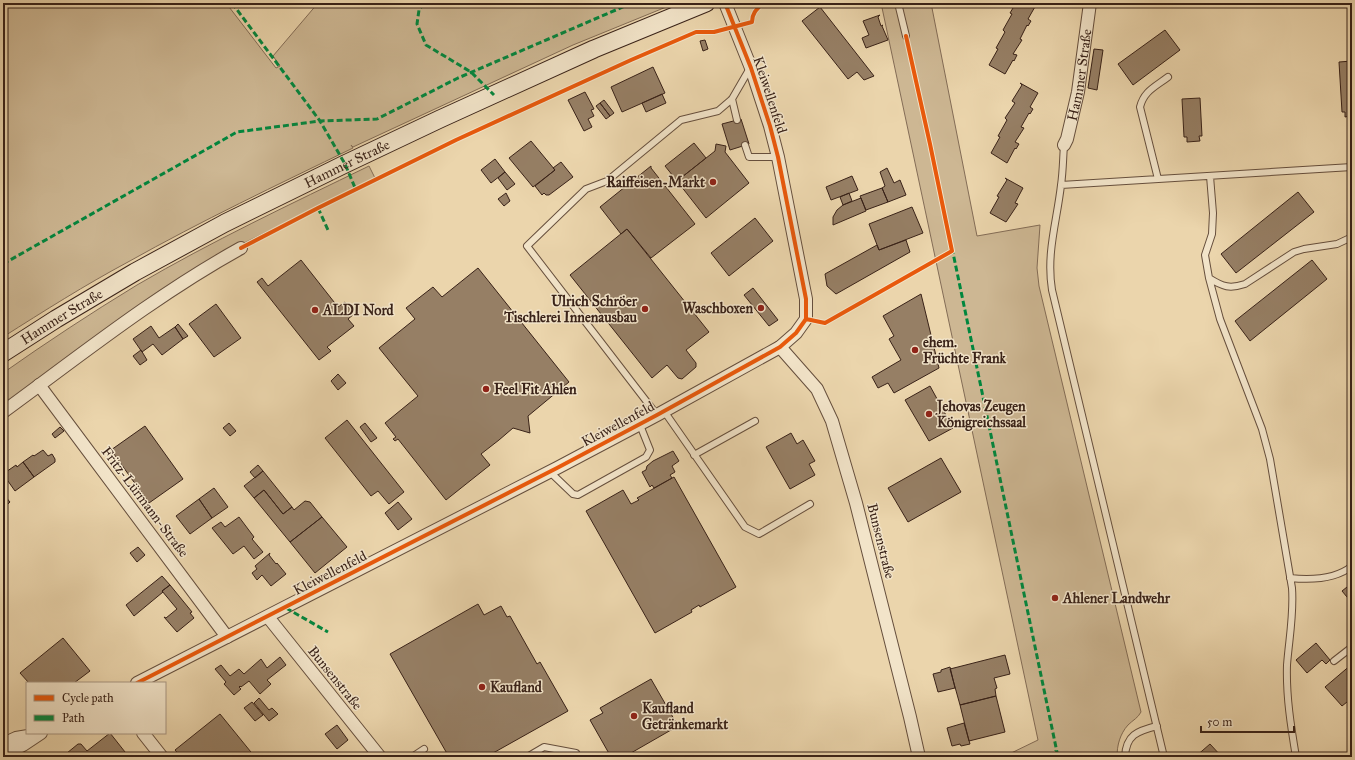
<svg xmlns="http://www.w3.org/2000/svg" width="1355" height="760" font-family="'IM FELL Great Primer',serif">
<rect width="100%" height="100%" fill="#ebd5ac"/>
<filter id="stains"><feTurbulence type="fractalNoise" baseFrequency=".005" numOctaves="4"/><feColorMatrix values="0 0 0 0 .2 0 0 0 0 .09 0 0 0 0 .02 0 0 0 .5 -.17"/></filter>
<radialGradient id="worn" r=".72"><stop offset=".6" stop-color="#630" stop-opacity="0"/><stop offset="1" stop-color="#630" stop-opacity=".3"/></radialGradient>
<path fill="#cdb793" stroke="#836c56" d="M3 3H226L276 68 280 66 273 56 318 3H676L573 45 353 147 351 145 353 148C277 185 201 221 128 262 85 285 44 311 3 337Z
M881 3H931L977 236 1040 225 1037 268 1039 286 1141 712C1138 718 1133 720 1128 725 1120 734 1117 745 1117 757H1003L1038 740Z
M369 166 375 178 216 257 3 405V373C47 342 91 313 137 285 212 241 291 204 369 166Z"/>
<path fill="#967f65" stroke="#392218" d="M1016 3H1033L1036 5 1028 19 1031 21 1028 26 1027 25 1020 39 1022 40 1013 54 1017 55 1014 61 1013 60 1005 74 989 65 998 49 996 48 1005 32 1003 30 1012 14 1010 13Z
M820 7 874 76 864 80 857 72 848 79 802 21Z
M880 15 878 17 881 26 883 25 882 26 888 40 866 48 862 38 869 35 863 21Z
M1165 30 1180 50 1133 85 1118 64Z
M705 40 708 49 703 51 700 41Z
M1094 49 1103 50 1097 90 1088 88Z
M1352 61V112H1349L1350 116 1345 117V112H1342L1339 62Z
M653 67 665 93 622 112 611 87Z
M1020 83 1038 93 1030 107 1033 109 1030 114 1029 113 1021 127 1024 128 1015 142 1019 144 1016 149 1015 148 1007 163 991 153 1000 137 998 136 1007 120 1005 118 1015 103 1012 101 1022 85Z
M585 92 594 109 591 110 594 116 588 119 592 127 584 131 568 100Z
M662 94 666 103 646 112 642 103Z
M1200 98 1202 136H1199L1200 141 1187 142V137H1184L1182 99Z
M604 100 614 113 610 116 600 103Z
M600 103 610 116 606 119 596 106Z
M741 119 749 144 730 150 722 124Z
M531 141 555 170 533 187 509 158Z
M694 143 706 158 677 181 665 166Z
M716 144 726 146 725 152 749 183 706 218 677 181 715 151Z
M495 159 505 172 491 183 481 170Z
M561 162 573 177 549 195H546L544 193 542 195 535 186 555 170 553 168Z
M651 166V168L695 224 651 258 627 229 621 234 600 207Z
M887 168 894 183 900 180 906 195 888 202 882 188 885 186 880 172Z
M505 172 515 184 507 190 498 178Z
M852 176 858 190 831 200 826 187Z
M1005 178 1023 188 1015 203 1018 204 1006 222 990 213 999 197 997 196 1007 180Z
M882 188 888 202 866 210 860 196Z
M1298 192 1314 212 1236 273 1221 254Z
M506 193 510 201 504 206 498 199Z
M849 193 852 201 843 205 840 197Z
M861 198 866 211 833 225V217L837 210 843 205Z
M912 207 923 233 879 250 869 224Z
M755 218 773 241 729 276 711 253Z
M627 229 709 332 686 350 696 363V367L682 379 678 378 667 365 652 378 570 275Z
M906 240 910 252 836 294 827 286 825 274 877 245 879 250Z
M301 260 338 307 345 302 354 314 348 319 354 326 327 347 331 351 319 360 257 282 262 278 268 286Z
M1312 260 1327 279 1250 341 1235 321Z
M478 268 569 382 528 416 530 433 513 428 499 440 481 454 490 465 446 500 398 439 395 441 393 439 396 437 385 423 418 396 379 348 415 319 406 308 433 287 442 297Z
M753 288 778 320 769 326 744 295Z
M921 294 939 368 894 393 888 383 878 388 872 377 901 360 889 339 894 336 883 316Z
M216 304 241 338 214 357 189 324Z
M178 324 188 336 183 339 175 327Z
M151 326 159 338 175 327 183 339 162 355 153 344 142 352 133 339Z
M141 350 147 360 140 365 133 356Z
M338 374 346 383 338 390 331 381Z
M930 386 953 428 929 441 905 400Z
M347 420 404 492 389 504 378 491 371 496 325 438Z
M229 423 236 431 230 436 223 428Z
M365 423 377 438 371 442 360 427Z
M145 426 183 479 149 503 111 450Z
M60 427 64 431 55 438 52 434Z
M791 433 797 444 803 440 815 461 809 464 815 475 790 489 766 447Z
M43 450 48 456 52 454 55 459V462L34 477 23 462 33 455 34 456Z
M673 451 679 461 672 466 675 472 670 475 672 478 654 488 652 485 650 487 642 472 646 470 647 466 653 461Z
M941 458 961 492 908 522 888 488Z
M23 462 34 477 15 491 3 474 16 465 17 467Z
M258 465 263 471 255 478 250 472Z
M263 471 292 507 283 514 264 490 254 498 244 486Z
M674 477 736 587 700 607 699 605 691 610 692 612 655 633 586 511 623 490 631 504 639 500 637 498Z
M214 488 228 507 212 518 199 499Z
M264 490 283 514 292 507 294 510 305 501 310 502 322 517 290 542 254 498Z
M3 494 10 502 6 506 3 503Z
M199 499 212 518 190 534 176 516Z
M398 502 412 519 398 530 385 513Z
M239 517 254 537 252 539 263 552 254 559 244 546 233 554 212 528 221 522 225 527Z
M322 517 347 547 315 573 290 542Z
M138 547 145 555 137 562 130 553Z
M270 553 269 555 276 564 277 563 286 574 271 586 262 575 257 580 252 573 257 569 255 566Z
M162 576 170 585 162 591 163 592 134 616 126 605Z
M1352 583V603L1342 591Z
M170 585 192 612 190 613 194 618 177 632 164 617 166 618 177 609 162 591Z
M478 604 484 615 501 606 507 617 510 616 537 664 540 662 568 711 486 757H449L390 654Z
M63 638 90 671 74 683H29L20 673Z
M1316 643 1330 660 1326 664 1322 660 1307 673 1296 660Z
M1005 655 1010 674 994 678 997 688 995 689 996 696 960 705 950 669Z
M280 657 286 665 267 680 271 684 260 694 249 681 241 687 240 686 239 687 241 689 234 695 224 684 226 682 215 669 221 665 230 676 239 669 244 674 261 659 267 668Z
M1352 664V698L1342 706 1325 687Z
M950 667 955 688 938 692 933 674 941 672V670Z
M651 679 678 726 624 757H611L590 720 603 713 600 708Z
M996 696 1005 732 969 741 960 705Z
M259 698 269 710 272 708 278 714 269 721 254 703Z
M252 702 263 715 255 721 244 708Z
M220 714 255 757H181L175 750Z
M964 723 970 744 961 746 960 744 952 746 947 728Z
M337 725 348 740 337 749 325 734Z
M110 733 129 757H70L67 753 78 744H81L87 751Z
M1210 744 1222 757H1195Z"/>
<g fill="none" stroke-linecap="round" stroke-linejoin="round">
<g stroke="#664f3d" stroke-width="8">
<path id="service" d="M898 3 906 36
M732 99 737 120
M745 145 749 157H778
M1064 145C1063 158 1063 172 1061 185 1057 221 1046 253 1052 290L1164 757
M1210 176 1213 213 1212 234 1205 255 1209 278C1223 287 1230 289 1245 284L1294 252 1304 249 1337 244 1352 237
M1158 179 1140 107C1144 91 1155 87 1168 77
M1061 185 1352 167
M1209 278 1220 319 1262 429 1270 459 1292 588C1294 614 1289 639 1287 665 1286 696 1291 727 1296 757
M664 411 745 527 759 534 810 504
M657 415 527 246 586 189 607 181 681 120 718 111 732 99 750 68
M694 455 755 421
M550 472 573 494 578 495 646 457 650 450 640 425
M1290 578C1310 580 1335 580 1352 566
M1334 661 1352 647
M412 757 424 749
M527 757 544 747 576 753
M1125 757C1126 735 1137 731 1157 726"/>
</g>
<g stroke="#664f3d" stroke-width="14">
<g id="minor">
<path id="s1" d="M1064 145 1067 139 1078 92 1090 3"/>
<path d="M780 347 817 389 832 421 856 503 910 717 919 757"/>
<path d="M39 385 227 637"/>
<path d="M3 412C81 355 156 295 241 248"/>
<path d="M268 617 380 757"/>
<path d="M137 683 557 468 657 415 780 347 796 333 806 319V299L778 157 770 126 751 68 725 3"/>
<path d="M143 733 162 757"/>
<path d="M3 744 16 738 34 735"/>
<path d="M3 755 23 745 41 733"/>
</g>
</g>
<g stroke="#392218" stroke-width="19">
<g id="secondary">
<path id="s2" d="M3 353 56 319 135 272 225 223 345 164 440 119 594 49 706 3"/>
</g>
</g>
<use href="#service" stroke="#f2e4c9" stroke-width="6"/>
<use href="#minor" stroke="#f2e4c9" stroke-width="12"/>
<use href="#secondary" stroke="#f2e4c9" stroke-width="17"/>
<path stroke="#00873e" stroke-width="3" stroke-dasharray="6 3" stroke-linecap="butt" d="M232 3 320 121 345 164 356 190
M424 3 419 10 417 24 426 45 471 72 494 95
M1343 3 1352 4
M318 208 328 230
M952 248 1058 757
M3 264 237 132 320 121 377 119 458 78 632 3
M286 608 328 632
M1048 757 1056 751"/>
<g stroke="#f2e4c9" stroke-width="6">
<path id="cycleway" d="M241 248 318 208 456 140 631 60 696 32H714L752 22C752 13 757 9 763 3
M806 319 825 323 952 251 930 144 906 36
M137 683 557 468 657 415 780 347 796 333 806 319V299L778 157 770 126 751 68 725 3"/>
</g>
<use href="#cycleway" stroke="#e8590c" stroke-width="4"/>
</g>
<g fill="#8f2418" stroke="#f2e4c9" stroke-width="1.5">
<circle cx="713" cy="182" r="4"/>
<circle cx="761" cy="308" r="4"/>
<circle cx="645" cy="309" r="4"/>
<circle cx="315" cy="310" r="4"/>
<circle cx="915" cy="350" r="4"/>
<circle cx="486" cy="389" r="4"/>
<circle cx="929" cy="414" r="4"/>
<circle cx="1055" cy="598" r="4"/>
<circle cx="482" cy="687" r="4"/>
<circle cx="634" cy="716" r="4"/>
</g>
<g text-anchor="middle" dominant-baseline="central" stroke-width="3" stroke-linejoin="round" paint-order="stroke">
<g font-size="14" fill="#392218" stroke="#f2e4c9">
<text stroke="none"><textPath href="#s1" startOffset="72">Hammer Straße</textPath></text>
<text transform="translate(770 95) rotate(72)">Kleiwellenfeld</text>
<text stroke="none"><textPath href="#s2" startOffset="393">Hammer Straße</textPath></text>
<text stroke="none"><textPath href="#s2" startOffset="69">Hammer Straße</textPath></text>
<text transform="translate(618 424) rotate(-28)">Kleiwellenfeld</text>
<text transform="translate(145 502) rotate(53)">Fritz-Lürmann-Straße</text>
<text transform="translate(881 541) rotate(76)">Bunsenstraße</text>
<text transform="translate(330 573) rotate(-27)">Kleiwellenfeld</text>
<text transform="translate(335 678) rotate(51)">Bunsenstraße</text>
</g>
<g font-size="14" font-weight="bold" fill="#392218" stroke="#f2e4c9" text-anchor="start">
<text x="705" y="182" text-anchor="end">Raiffeisen-Markt</text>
<text x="637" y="301" text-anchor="end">Ulrich Schröer<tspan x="637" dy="16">Tischlerei Innenausbau</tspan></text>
<text x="753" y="308" text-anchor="end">Waschboxen</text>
<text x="323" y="310">ALDI Nord</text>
<text x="923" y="342">ehem.<tspan x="923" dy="16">Früchte Frank</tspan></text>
<text x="494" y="389">Feel Fit Ahlen</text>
<text x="937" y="406">Jehovas Zeugen<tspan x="937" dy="16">Königreichssaal</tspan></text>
<text x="1063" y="598">Ahlener Landwehr</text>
<text x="490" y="687">Kaufland</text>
<text x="642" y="708">Kaufland<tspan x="642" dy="16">Getränkemarkt</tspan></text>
</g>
</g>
<rect width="1355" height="760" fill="none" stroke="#ebd5ac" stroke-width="16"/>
<rect x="4" y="4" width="1347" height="752" fill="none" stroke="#392218" stroke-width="2"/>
<rect x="8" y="8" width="1339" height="744" fill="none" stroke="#392218"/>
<rect x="26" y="682" width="140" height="52" fill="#f2e4c9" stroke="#a89682"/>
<rect x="34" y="695" width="20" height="6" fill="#e8590c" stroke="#a89682"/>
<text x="62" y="702" font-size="12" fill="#392218">Cycle path</text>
<rect x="34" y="715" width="20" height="6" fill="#00873e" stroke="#a89682"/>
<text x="62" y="722" font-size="12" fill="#392218">Path</text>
<path d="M1201 726v6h93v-6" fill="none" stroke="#392218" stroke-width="2"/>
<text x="1207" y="726" font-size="12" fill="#392218" stroke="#f2e4c9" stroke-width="3" paint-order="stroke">50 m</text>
<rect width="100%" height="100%" filter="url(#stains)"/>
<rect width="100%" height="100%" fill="url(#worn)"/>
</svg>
